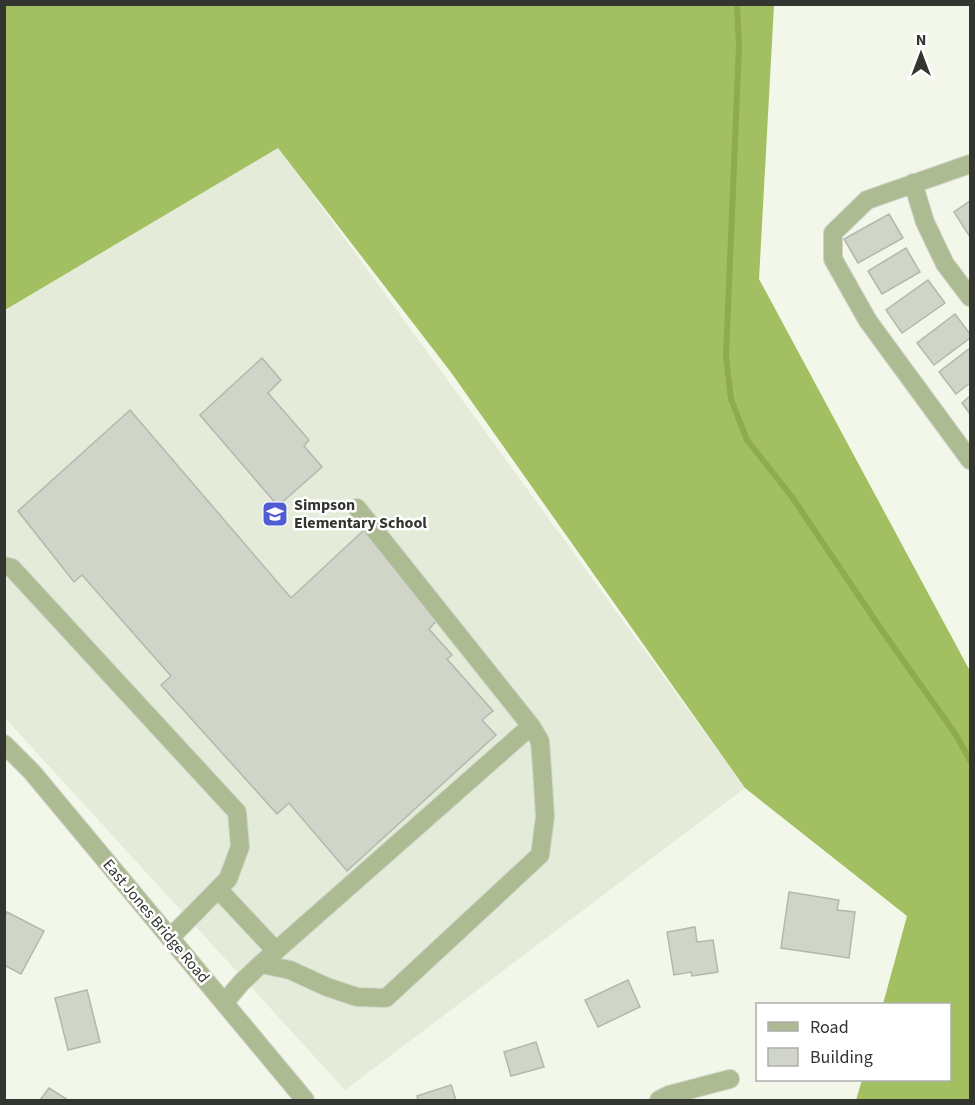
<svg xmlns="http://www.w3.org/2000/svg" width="975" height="1105" font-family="'Source Sans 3',sans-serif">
<rect width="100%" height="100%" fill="#f2f7ea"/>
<path fill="#e4ecd9" d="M278 147 745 788 345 1090 5 718V310Z"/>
<path fill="#a2c062" d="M4 5H774L759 279 970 671V1100H856L862 1080H950V1004H883L907 916 745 788 450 371 278 148 5 310Z"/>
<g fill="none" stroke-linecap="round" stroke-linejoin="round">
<path stroke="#8eab4d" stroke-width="6" d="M737 4 739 47 726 356 731 399 747 440 792 497 881 629 956 735 970 760"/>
</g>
<path fill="#d1d5c9" stroke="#b3b8ac" stroke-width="1.5" d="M970 201V237L954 212Z
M889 214 903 238 858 263 844 239Z
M906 248 920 272 882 294 868 271Z
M928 280 945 303 902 333 886 310Z
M955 314 970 334V338L934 365 917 343Z
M970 348V383L956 394 939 372Z
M262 358 281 380 268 393 309 440 304 446 322 467 278 506 200 415Z
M970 396V414L962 403Z
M130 410 291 598 365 529 441 616 429 629 452 655 447 659 493 711 482 720 496 735 347 871 289 803 277 814 161 685 171 676 82 575 74 582 18 511Z
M789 892 839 900 837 910 855 912 849 958 781 948Z
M7 912 44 931 21 974 4 965V917Z
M695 927 697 942 713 940 718 972 692 976 691 972 674 975 667 932Z
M628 980 640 1007 598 1027 585 1000Z
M87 990 100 1042 68 1050 55 998Z
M536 1042 544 1067 511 1076 504 1052Z
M451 1085 456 1100H418L417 1096Z
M49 1088 68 1100H40Z"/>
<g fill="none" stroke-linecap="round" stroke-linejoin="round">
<g stroke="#d0d4c9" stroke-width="20">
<path id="minor" d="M970 164 867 200 833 233V259L868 321 970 460
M913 183 925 222 945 264 970 297
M4 566 12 568 237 812 240 847 228 879 170 938
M4 744 32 772 305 1100
M218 889 276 951
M261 964 290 970 327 987 357 997 386 998 540 855 545 817 543 783 540 741 531 726 357 508
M224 1003 241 983 261 964 531 726
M659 1100 669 1095 730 1079"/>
</g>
<use href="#minor" stroke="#adbb93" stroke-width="18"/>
</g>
<defs>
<g id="school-square" transform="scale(1.35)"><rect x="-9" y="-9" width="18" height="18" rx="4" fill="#4f5cd2" stroke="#fff"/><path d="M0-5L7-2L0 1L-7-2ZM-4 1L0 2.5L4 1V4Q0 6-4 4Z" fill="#fff"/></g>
</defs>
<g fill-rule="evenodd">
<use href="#school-square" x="275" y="514"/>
</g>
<g text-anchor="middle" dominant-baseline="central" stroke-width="5" stroke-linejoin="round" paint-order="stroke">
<g font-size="16" font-weight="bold" fill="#333530" stroke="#fff" text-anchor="start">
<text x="294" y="505">Simpson<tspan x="294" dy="18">Elementary School</tspan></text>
</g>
<g font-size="16" fill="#333530" stroke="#fff">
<text transform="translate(156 921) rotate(50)">East Jones Bridge Road</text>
</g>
</g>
<rect width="975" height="1105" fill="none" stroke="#333530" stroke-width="12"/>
<rect x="756" y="1003" width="195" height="78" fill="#ffffff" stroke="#adaeac" stroke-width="1.5"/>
<rect x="768" y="1022" width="30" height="9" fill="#adbb93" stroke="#adaeac" stroke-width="1.5"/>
<text x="810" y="1033" font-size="18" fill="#333530">Road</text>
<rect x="768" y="1048" width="30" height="18" fill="#d1d5c9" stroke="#adaeac" stroke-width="1.5"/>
<text x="810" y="1063" font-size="18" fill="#333530">Building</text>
<g transform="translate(921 54)" stroke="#ffffff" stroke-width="4.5" paint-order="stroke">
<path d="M0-4.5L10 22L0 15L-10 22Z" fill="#333530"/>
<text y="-9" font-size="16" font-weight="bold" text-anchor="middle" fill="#333530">N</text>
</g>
</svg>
